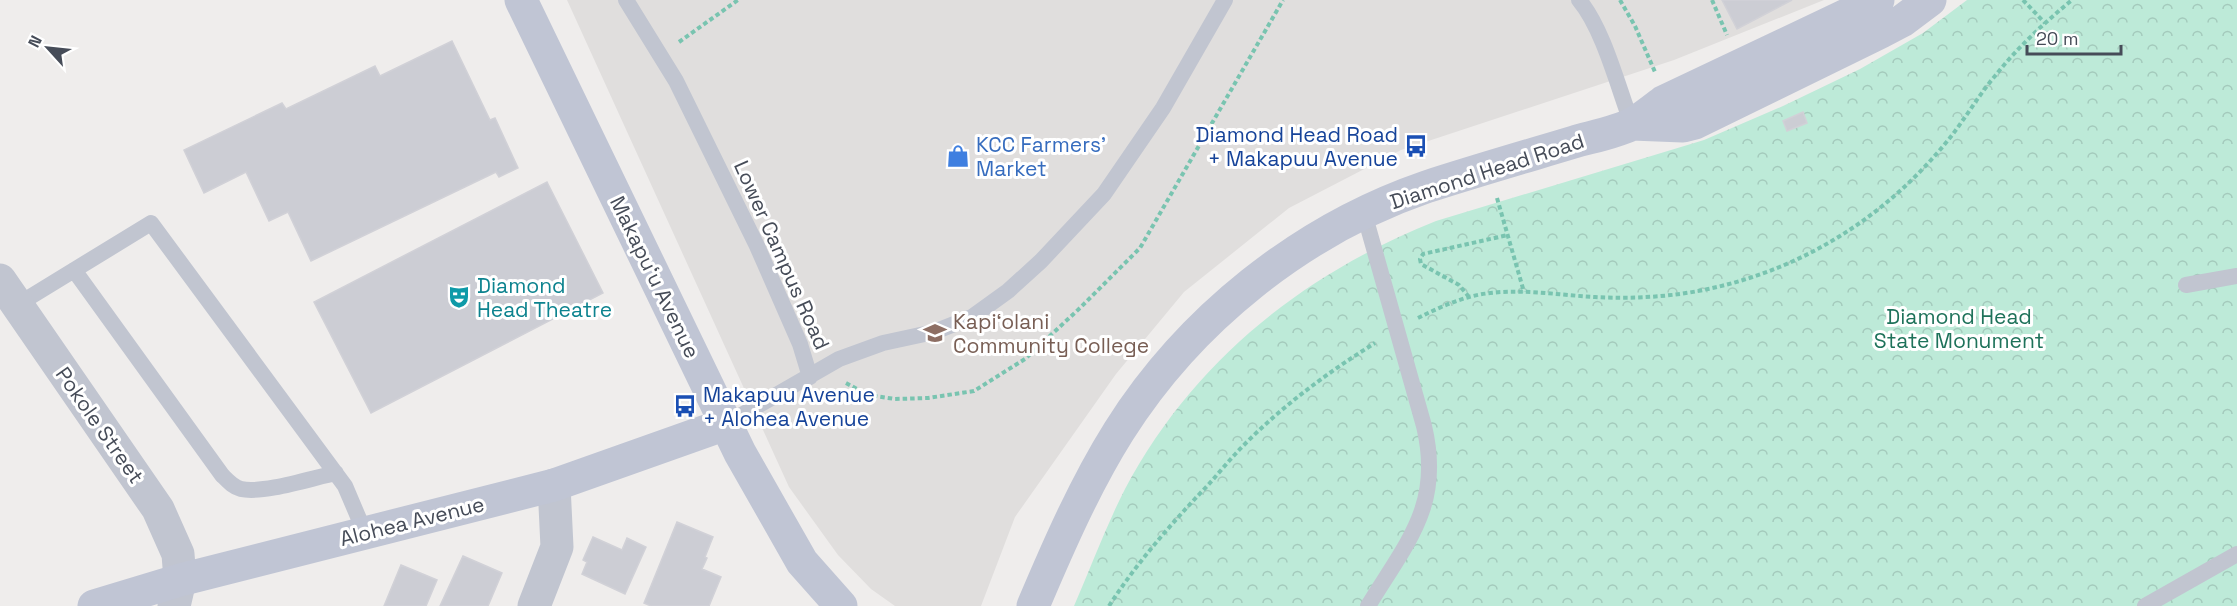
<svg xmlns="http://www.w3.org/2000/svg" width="2237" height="606" font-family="'Space Grotesk',sans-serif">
<defs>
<pattern id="forest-crowns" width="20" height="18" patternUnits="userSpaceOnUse" patternTransform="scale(1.5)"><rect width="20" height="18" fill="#bdead8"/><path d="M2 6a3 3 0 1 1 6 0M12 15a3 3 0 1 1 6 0" fill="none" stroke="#a4cabc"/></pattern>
</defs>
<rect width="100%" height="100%" fill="#efedec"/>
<path fill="#e0dedd" d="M567 0H1824L1674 60 1401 150 1289 208 1184 292 1116 374 1015 517 981 606H895L871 589 838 555 789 487Z"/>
<path fill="url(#forest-crowns)" d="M1967 0H2237V606H1074C1091 567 1106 526 1125 489 1193 361 1303 274 1436 221L1704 140 1783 106 1860 69 1923 33Z"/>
<path fill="#cccdd4" stroke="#d1d1d7" stroke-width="1.5" d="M1722 0H1792L1737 29Z
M452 41 490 120 495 118 518 168 499 177 496 172 311 261 288 212 269 221 246 172 204 193 184 150 282 103 286 109 375 66 380 76Z
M1803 112 1807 123 1787 131 1783 121Z
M547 182 603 293 371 413 314 302Z
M677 522 713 537 705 557 707 558 702 569 721 577 709 606H651L644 603Z
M593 537 622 550 627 538 646 547 625 594 582 574 587 562 583 560Z
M463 556 502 573 488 606H440Z
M401 565 437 580 426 606H384Z"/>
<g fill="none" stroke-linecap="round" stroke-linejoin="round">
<path stroke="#79c4b0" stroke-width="4" stroke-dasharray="4.5 3" stroke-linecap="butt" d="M1620 0 1635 26 1655 72
M1712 0 1727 35
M2023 0 2045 23
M679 42 738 0
M1497 198 1524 292
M1469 297 1459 285 1421 264 1420 259 1423 254 1508 235
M1418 318C1434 310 1451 302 1469 297 1510 286 1554 295 1595 297 1633 299 1671 297 1708 289 1804 269 1888 215 1949 139 1965 119 1978 96 1995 76 2017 48 2044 23 2072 0
M846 383 868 395 895 399 928 398 974 391 1025 359 1080 308 1140 248 1283 0
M1109 606C1138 561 1172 523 1208 485 1219 473 1230 459 1242 447 1282 406 1327 373 1375 343"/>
<path stroke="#c1c5d0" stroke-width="16" d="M626 0 676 81 757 246 800 344 810 377
M1579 0C1604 30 1618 88 1632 124
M1364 213 1424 426C1443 505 1407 542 1368 606
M74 270 222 475C228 481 233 487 241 489 263 494 312 478 336 473
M2186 285 2237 276
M17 305 151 223 345 486 365 533
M726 424 839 359 883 343 934 332 972 317 1008 291 1041 261 1104 194 1163 108 1225 0
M2145 606 2237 554"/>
<path stroke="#c1c5d0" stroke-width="33" d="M0 280 158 509 178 554 180 580 174 606
M534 606 557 547 554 485"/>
<path stroke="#c0c5d4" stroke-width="33" d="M521 0 740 453 802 562 841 606
M1632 124 1683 126 1695 123 1881 32 1902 21 1930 0
M94 606 180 580 554 485 726 424
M1033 606C1058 547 1085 485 1119 431 1189 320 1301 230 1426 187 1475 171 1524 157 1574 142 1591 137 1618 132 1634 123 1644 117 1654 109 1663 102L1878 0"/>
</g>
<defs>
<g id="bus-bare" transform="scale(1.8)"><path d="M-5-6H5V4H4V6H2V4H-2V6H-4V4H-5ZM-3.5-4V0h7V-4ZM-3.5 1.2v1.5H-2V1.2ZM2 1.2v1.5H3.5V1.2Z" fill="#1a4fb4" stroke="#fff" stroke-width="2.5" paint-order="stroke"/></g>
<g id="shop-bare" transform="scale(1.8)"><path d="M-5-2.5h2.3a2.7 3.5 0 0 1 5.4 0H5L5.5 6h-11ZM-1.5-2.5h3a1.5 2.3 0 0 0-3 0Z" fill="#3f7fe0" stroke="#fff" stroke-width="2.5" paint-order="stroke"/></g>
<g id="theatre-bare" transform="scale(1.8)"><path d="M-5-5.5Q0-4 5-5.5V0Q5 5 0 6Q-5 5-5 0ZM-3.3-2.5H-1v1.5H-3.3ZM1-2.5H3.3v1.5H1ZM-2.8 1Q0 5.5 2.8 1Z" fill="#0f9aa8" stroke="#fff" stroke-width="2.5" paint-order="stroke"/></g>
<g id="university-bare" transform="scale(1.8)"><path d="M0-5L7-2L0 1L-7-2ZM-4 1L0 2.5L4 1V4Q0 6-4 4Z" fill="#8d6e63" stroke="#fff" stroke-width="2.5" paint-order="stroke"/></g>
</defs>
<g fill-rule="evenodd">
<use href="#bus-bare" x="1416" y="146"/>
<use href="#shop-bare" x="958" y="156"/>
<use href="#theatre-bare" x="459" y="297"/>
<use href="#university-bare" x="935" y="333"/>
<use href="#bus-bare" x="685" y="406"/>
</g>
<g text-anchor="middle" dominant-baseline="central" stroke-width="6" stroke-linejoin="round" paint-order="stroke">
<g font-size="21" fill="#164399" stroke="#fff" text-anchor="end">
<text x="1398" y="134">Diamond Head Road<tspan x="1398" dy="24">+ Makapuu Avenue</tspan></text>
<text x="703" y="394" text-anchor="start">Makapuu Avenue<tspan x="703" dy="24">+ Alohea Avenue</tspan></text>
</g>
<g font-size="21" fill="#366cbe" stroke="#fff" text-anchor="start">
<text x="976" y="144">KCC Farmers’<tspan x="976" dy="24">Market</tspan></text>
</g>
<g font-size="21" fill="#464c58" stroke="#fff">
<text transform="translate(1487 171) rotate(-18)">Diamond Head Road</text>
<text transform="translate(782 255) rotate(66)">Lower Campus Road</text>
<text transform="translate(655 277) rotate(64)">Makapu‘u Avenue</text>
<text transform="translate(100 425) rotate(55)">Pokole Street</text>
<text transform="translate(412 521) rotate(-14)">Alohea Avenue</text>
</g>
<g font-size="21" fill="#0d838f" stroke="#fff" text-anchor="start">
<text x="477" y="285">Diamond<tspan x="477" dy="24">Head Theatre</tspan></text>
</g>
<g font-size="21" fill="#1e725a" stroke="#fff">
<text x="1959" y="316">Diamond Head<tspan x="1959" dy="24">State Monument</tspan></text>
</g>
<g font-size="21" fill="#785e54" stroke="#fff" text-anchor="start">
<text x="953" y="321">Kapi‘olani<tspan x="953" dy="24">Community College</tspan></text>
</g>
</g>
<g transform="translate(48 48) rotate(297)" stroke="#ffffff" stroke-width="4.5" paint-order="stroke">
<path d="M0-4.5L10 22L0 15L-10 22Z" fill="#464c58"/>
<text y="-9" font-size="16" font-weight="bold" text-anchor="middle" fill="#464c58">N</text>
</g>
<path d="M2027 45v9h94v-9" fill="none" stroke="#464c58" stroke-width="3"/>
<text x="2036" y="45" font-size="18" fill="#464c58" stroke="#ffffff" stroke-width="4.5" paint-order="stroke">20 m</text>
</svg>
